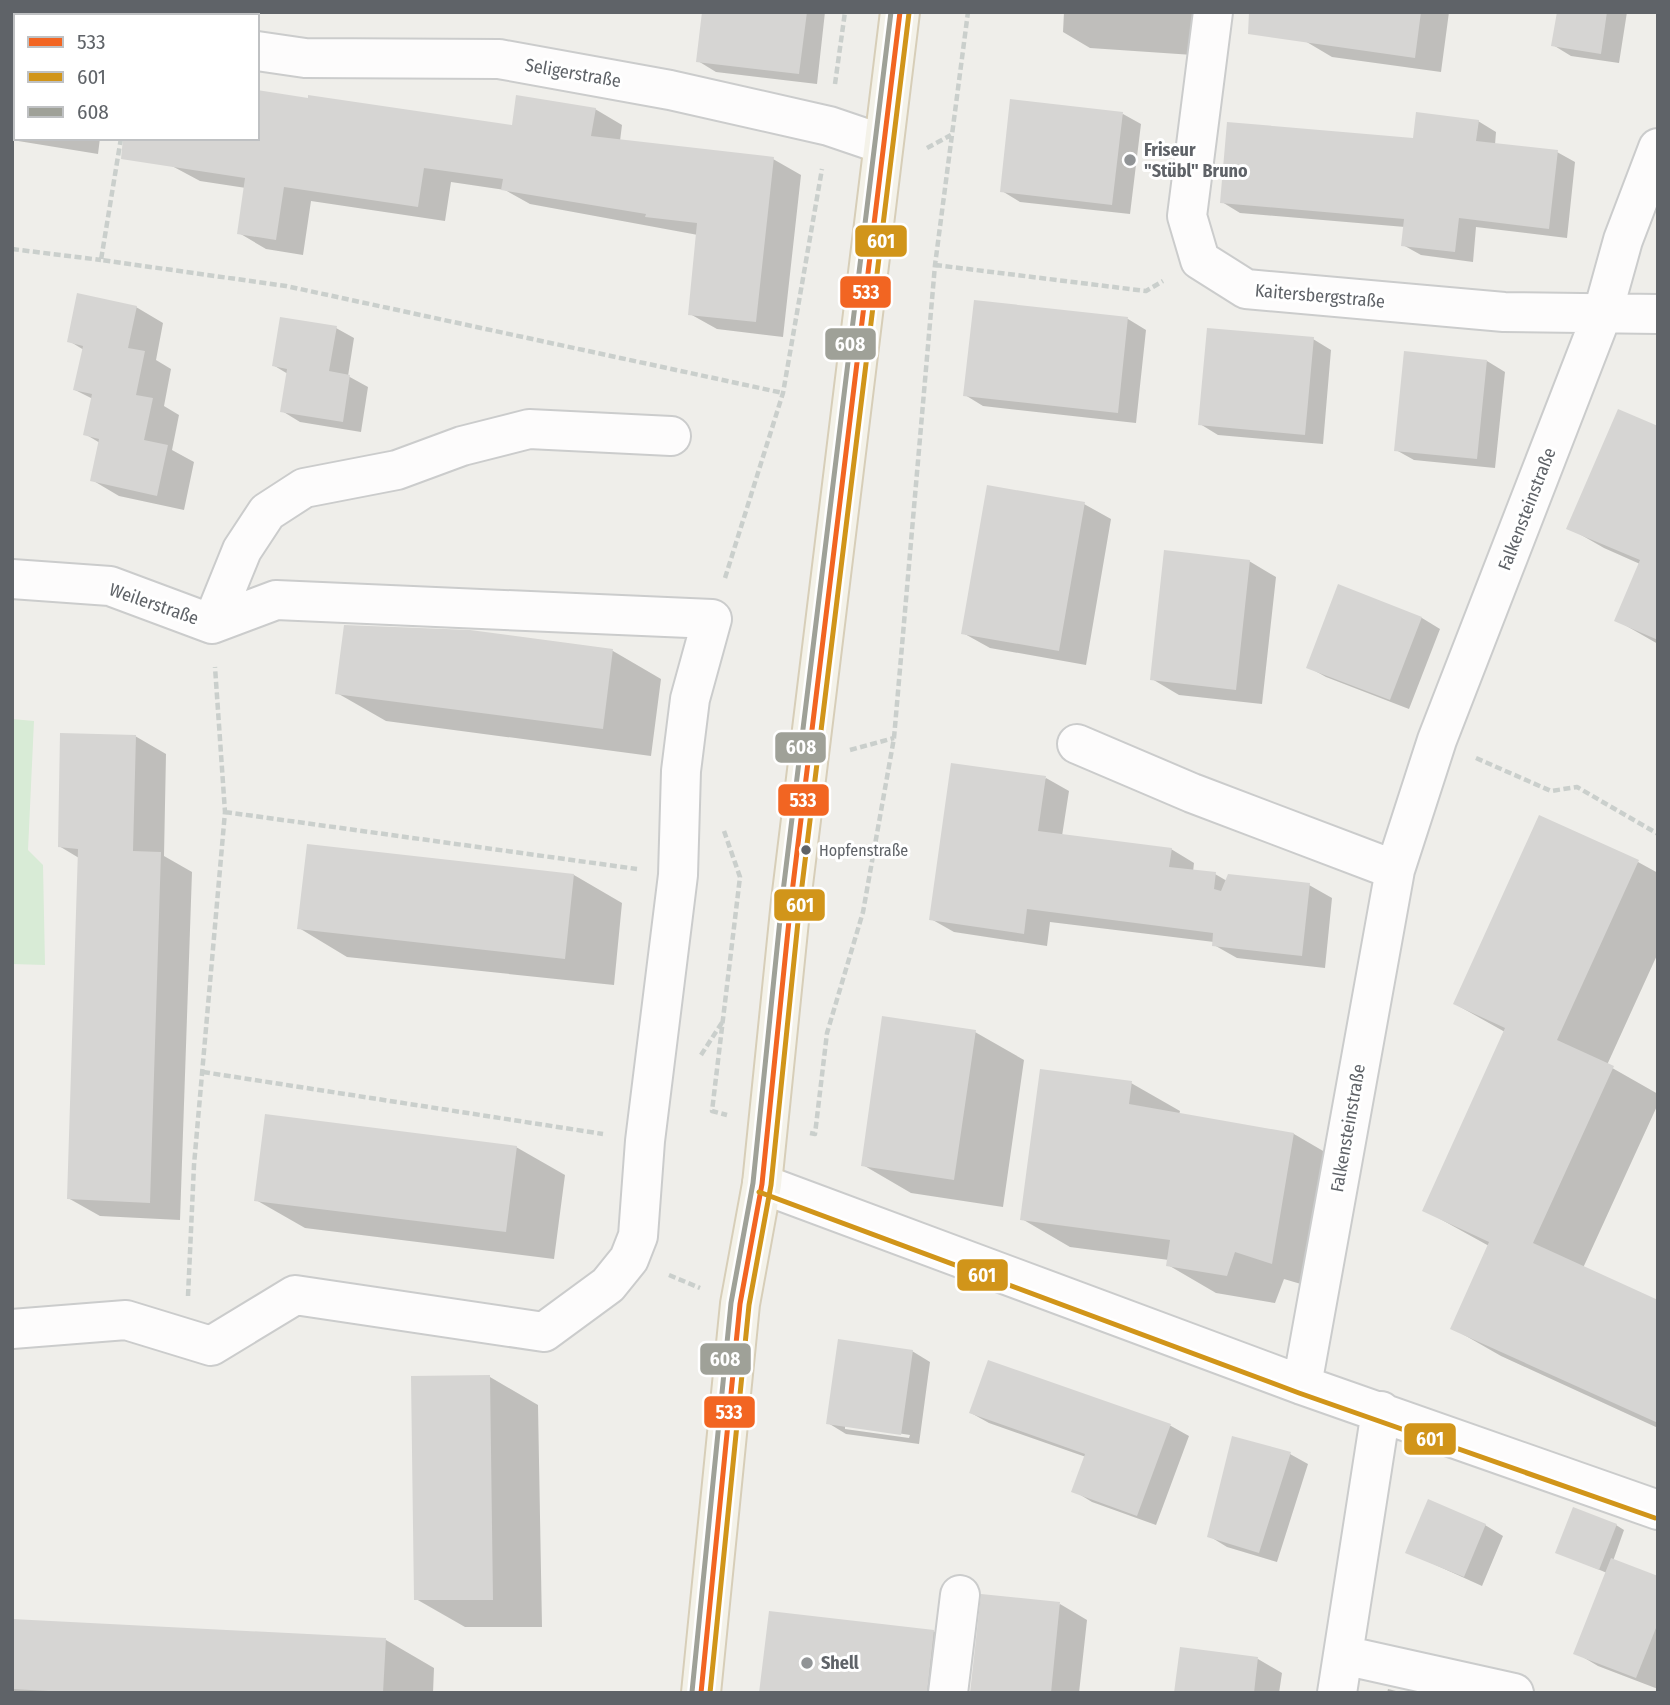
<svg xmlns="http://www.w3.org/2000/svg" width="1670" height="1705" font-family="'Fira Sans Condensed',sans-serif">
<rect width="100%" height="100%" fill="#efeeea"/>
<path fill="#d8ebd6" d="M12 719 34 721 28 850 43 865 45 965 12 964Z"/>
<path fill="#0003" fill-rule="evenodd" d="M704 12H825L817 84 716 72 698 61Z
M1064 12H1196L1193 55 1090 48 1063 32Z
M1309 12H1449L1441 72 1332 57 1305 41Z
M1558 12H1627L1619 63 1571 56 1553 45Z
M12 48 16 49V138H100L98 154 12 140Z
M595 109 622 125 620 141 773 159 801 175 783 337 717 329 690 314 698 235 530 204 505 190 451 182 445 221 311 201 303 255 266 249 239 233 246 188 200 181 172 166 257 138 513 127Z
M1123 114 1141 124 1130 214 1020 202 1002 191Z
M1478 121 1496 132 1495 145 1557 152 1575 162 1567 238 1476 227 1473 262 1421 255 1403 245 1405 227 1240 213 1222 202Z
M975 302 1128 319 1146 330 1136 423 983 406 965 395Z
M136 307 163 323 156 360 171 369 164 406 179 415 172 450 194 462 184 510 119 496 92 480 100 443 85 434 93 399 75 390 84 350 69 341Z
M336 328 354 338 348 376 368 387 361 432 300 422 282 411 288 374 273 365Z
M1313 339 1331 350 1323 444 1218 435 1200 424Z
M1487 361 1505 372 1495 468 1414 460 1396 450Z
M1658 428V644L1616 620 1640 564 1604 548 1569 528Z
M1084 504 1111 519 1086 665 990 648 963 633Z
M1249 561 1276 577 1262 704 1179 695 1152 679Z
M1339 586 1422 618 1440 629 1409 709 1326 677 1308 667Z
M470 632 613 651 661 679 651 756 386 721 337 693Z
M135 736 166 754 164 856 192 872 180 1220 100 1216 68 1198 79 858 59 846Z
M1046 778 1069 791 1062 836 1171 849 1194 863 1193 872 1215 874 1227 881 1309 885 1332 898 1325 968 1237 958 1214 945V942L1050 922 1047 946 954 932 931 919Z
M1638 862 1658 873V953L1607 1065 1658 1094V1104L1583 1268 1658 1302V1428L1501 1356 1452 1328 1489 1246 1424 1210 1505 1032 1455 1004Z
M574 875 622 903 614 985 347 957 299 928Z
M975 1032 1024 1060 1003 1207 911 1193 863 1165Z
M1131 1083 1180 1111 1179 1115 1294 1134 1342 1162 1321 1290 1284 1279 1275 1303 1216 1293 1168 1265 1169 1260 1070 1247 1022 1219Z
M516 1147 565 1175 554 1259 305 1228 256 1200Z
M912 1351 930 1362 919 1444 846 1434 828 1423ZM845 1425 910 1435 909 1438 845 1429Z
M990 1362 1171 1426 1189 1436 1156 1525 1092 1502 1074 1491 1086 1457 989 1423 971 1413Z
M490 1377 538 1405 542 1627H465L416 1599Z
M1290 1454 1308 1464 1277 1562 1227 1547 1209 1536Z
M1485 1525 1503 1536 1482 1586 1407 1552Z
M1616 1525 1624 1530 1613 1561 1658 1578V1689L1598 1666 1576 1653 1607 1573 1557 1552Z
M1060 1604 1087 1620 1079 1693H972Z
M12 1621 386 1640 434 1668 433 1693H12Z
M933 1631 960 1647 956 1693H761Z
M1258 1659 1282 1673 1279 1693H1176Z
M1388 1689 1404 1693H1387Z"/>
<path fill="#d6d5d3" d="M702 12H807L799 74 696 62Z
M1249 12H1421L1415 58 1248 34Z
M1557 12H1607L1601 54 1551 46Z
M257 90 308 98V95L512 125 516 95 596 108 591 136 774 157 756 322 688 315 697 223 645 217 646 214 501 190 503 179 424 168 418 207 284 187 276 240 237 234 245 178 121 159 123 138H257Z
M1010 99 1123 112 1112 205 1000 192Z
M1416 112 1479 120 1476 141 1558 150 1549 229 1459 218 1455 252 1401 246 1404 219 1220 203 1227 122 1413 138Z
M77 293 137 306 128 348 145 351 136 395 153 398 144 440 168 445 157 496 90 481 99 439 83 435 92 394 73 390 83 346 67 342Z
M974 300 1128 317 1118 413 963 396Z
M280 317 337 326 329 371 350 375 343 422 280 412 287 369 272 366Z
M1207 328 1314 337 1305 435 1198 425Z
M1404 351 1487 360 1477 459 1394 451Z
M1618 409 1658 426V640L1614 621 1640 560 1566 529Z
M987 485 1085 502 1059 651 961 634Z
M1164 550 1250 560 1236 690 1150 680Z
M1338 584 1422 617 1390 700 1306 668Z
M344 625 470 630 613 649 603 729 335 694Z
M60 733 136 735 133 851 161 852 150 1203 67 1199 78 849 58 847Z
M951 763 1046 776 1038 831 1172 848 1169 867 1216 872 1214 889 1221 891 1228 874 1310 883 1302 956 1212 946 1213 933 1027 909 1024 934 929 920Z
M1539 815 1639 860 1557 1040 1614 1066 1533 1243 1658 1300V1423L1450 1329 1489 1242 1422 1211 1505 1028 1453 1004Z
M307 844 574 874 565 959 297 929Z
M882 1016 976 1030 954 1180 861 1166Z
M1040 1069 1132 1081 1129 1104 1294 1133 1272 1264 1235 1252 1227 1276 1166 1266 1170 1240 1020 1220Z
M265 1114 517 1146 506 1232 254 1201Z
M838 1339 913 1350 901 1435 826 1424Z
M988 1360 1171 1424 1137 1516 1071 1492 1085 1454 969 1413Z
M490 1375 493 1600H414L411 1376Z
M1232 1436 1291 1452 1259 1553 1207 1537Z
M1428 1499 1486 1524 1464 1577 1405 1553Z
M1573 1507 1617 1524 1599 1570 1555 1553Z
M1611 1558 1658 1576V1623L1636 1678 1573 1654Z
M981 1594 1060 1602 1051 1693H970Z
M769 1611 934 1630 927 1693H759Z
M12 1619 386 1638 383 1693H85L12 1689Z
M1180 1647 1258 1657 1254 1693H1174Z"/>
<g fill="none" stroke-linecap="round" stroke-linejoin="round">
<g stroke="#cbcccc" stroke-width="42">
<path id="minor" d="M47 12 63 16
M141 12 142 16
M1213 12 1187 216 1200 260 1246 289 1504 312 1658 314
M257 51 305 58 499 59 670 90 829 126 882 144
M12 579 110 586 212 624
M212 624 242 550 267 512 304 488 397 470 462 446 529 429 671 436
M1077 744 1192 793 1395 870
M762 1184 1302 1385 1658 1510
M12 1329 126 1320 211 1346 295 1295 544 1332 608 1285 629 1259 638 1236 645 1141 678 875 681 771 690 699 712 619 276 600 212 624
M1302 1385 1395 870 1437 740 1603 312 1623 240 1658 148
M1343 1655 1514 1693
M948 1693 960 1595
M1337 1693 1381 1411"/>
</g>
<g stroke="#d7ceb8" stroke-width="42">
<path id="major" d="M701 1693 740 1304 762 1184 791 901 900 12"/>
</g>
<path stroke="#cacfcc" stroke-width="4.5" stroke-dasharray="7 3.5" stroke-linecap="butt" d="M835 84 845 12
M121 138 101 260 286 286 783 393
M927 148 951 135
M12 249 101 260
M935 265 1146 291 1163 281
M725 578 783 393 822 169
M850 750 894 738
M1476 758 1551 791 1577 787 1658 834
M225 812 637 869
M724 831 740 877 712 1111 727 1115
M701 1055 723 1021
M203 1072 603 1134
M810 1133 815 1134 827 1033 863 912 894 738 935 265 968 12
M669 1275 700 1288
M188 1296 194 1165 225 812 215 667"/>
<use href="#minor" stroke="#fdfcfc" stroke-width="38"/>
<use href="#major" stroke="#f4f2e9" stroke-width="38"/>
<g stroke="#fff" stroke-width="10">
<path id="bus-1" d="M701 1693 740 1304 762 1184 791 901 900 12"/>
</g>
<g stroke="#fff" stroke-width="10">
<path id="bus-2" d="M759 1192 1299 1393 1655 1518
M710 1693 749 1305 771 1185 800 902 909 13"/>
</g>
<g stroke="#fff" stroke-width="10">
<path id="bus-3" d="M692 1692 731 1303 753 1183 782 900 891 12"/>
</g>
<use href="#bus-1" stroke="#f26522" stroke-width="5"/>
<use href="#bus-2" stroke="#d1951a" stroke-width="5"/>
<use href="#bus-3" stroke="#9fa198" stroke-width="5"/>
</g>
<g fill="#919496" stroke="#fff" stroke-width="2.5">
<circle cx="1130" cy="160" r="7"/>
<circle cx="807" cy="1663" r="7"/>
</g>
<circle fill="#5f6368" stroke="#fff" stroke-width="2.5" cx="806" cy="850" r="6"/>
<g text-anchor="middle" dominant-baseline="central" stroke-width="6" stroke-linejoin="round" paint-order="stroke">
<g font-size="16" fill="#5f6368" stroke="#fff" text-anchor="start">
<text x="819" y="850">Hopfenstraße</text>
</g>
<g font-size="18" fill="#5f6368" stroke="#fff">
<text transform="translate(573 73) rotate(10)">Seligerstraße</text>
<text transform="translate(1320 296) rotate(5)">Kaitersbergstraße</text>
<text transform="translate(1527 509) rotate(-69)">Falkensteinstraße</text>
<text transform="translate(154 604) rotate(19)">Weilerstraße</text>
<text transform="translate(1348 1128) rotate(-80)">Falkensteinstraße</text>
</g>
<g font-size="18" font-weight="bold" fill="#5f6368" stroke="#fff" text-anchor="start">
<text x="1144" y="150">Friseur<tspan x="1144" dy="21">"Stübl" Bruno</tspan></text>
<text x="821" y="1663">Shell</text>
</g>
</g>
<g stroke="#fff" stroke-width="2.5">
<rect x="854" y="224" width="54" height="34" rx="7" fill="#d1951a"/>
<rect x="839" y="275" width="53" height="34" rx="7" fill="#f26522"/>
<rect x="824" y="327" width="53" height="34" rx="7" fill="#9fa198"/>
<rect x="774" y="731" width="53" height="33" rx="7" fill="#9fa198"/>
<rect x="777" y="783" width="53" height="34" rx="7" fill="#f26522"/>
<rect x="773" y="888" width="53" height="34" rx="7" fill="#d1951a"/>
<rect x="956" y="1258" width="53" height="34" rx="7" fill="#d1951a"/>
<rect x="699" y="1342" width="53" height="34" rx="7" fill="#9fa198"/>
<rect x="703" y="1395" width="53" height="34" rx="7" fill="#f26522"/>
<rect x="1403" y="1422" width="54" height="34" rx="7" fill="#d1951a"/>
</g>
<g font-size="19" text-anchor="middle" font-weight="bold" fill="#fff">
<text x="881" y="248">601</text>
<text x="866" y="299">533</text>
<text x="850" y="351">608</text>
<text x="801" y="754">608</text>
<text x="803" y="807">533</text>
<text x="800" y="912">601</text>
<text x="982" y="1282">601</text>
<text x="725" y="1366">608</text>
<text x="729" y="1419">533</text>
<text x="1430" y="1446">601</text>
</g>
<rect width="1670" height="1705" fill="none" stroke="#5f6368" stroke-width="28"/>
<rect x="14" y="14" width="245" height="126" fill="#ffffff" stroke="#bfc1c3" stroke-width="2"/>
<rect x="28" y="37" width="35" height="10" fill="#f26522" stroke="#bfc1c3" stroke-width="2"/>
<text x="77" y="49" font-size="21" fill="#5f6368">533</text>
<rect x="28" y="72" width="35" height="10" fill="#d1951a" stroke="#bfc1c3" stroke-width="2"/>
<text x="77" y="84" font-size="21" fill="#5f6368">601</text>
<rect x="28" y="107" width="35" height="10" fill="#9fa198" stroke="#bfc1c3" stroke-width="2"/>
<text x="77" y="119" font-size="21" fill="#5f6368">608</text>
</svg>
